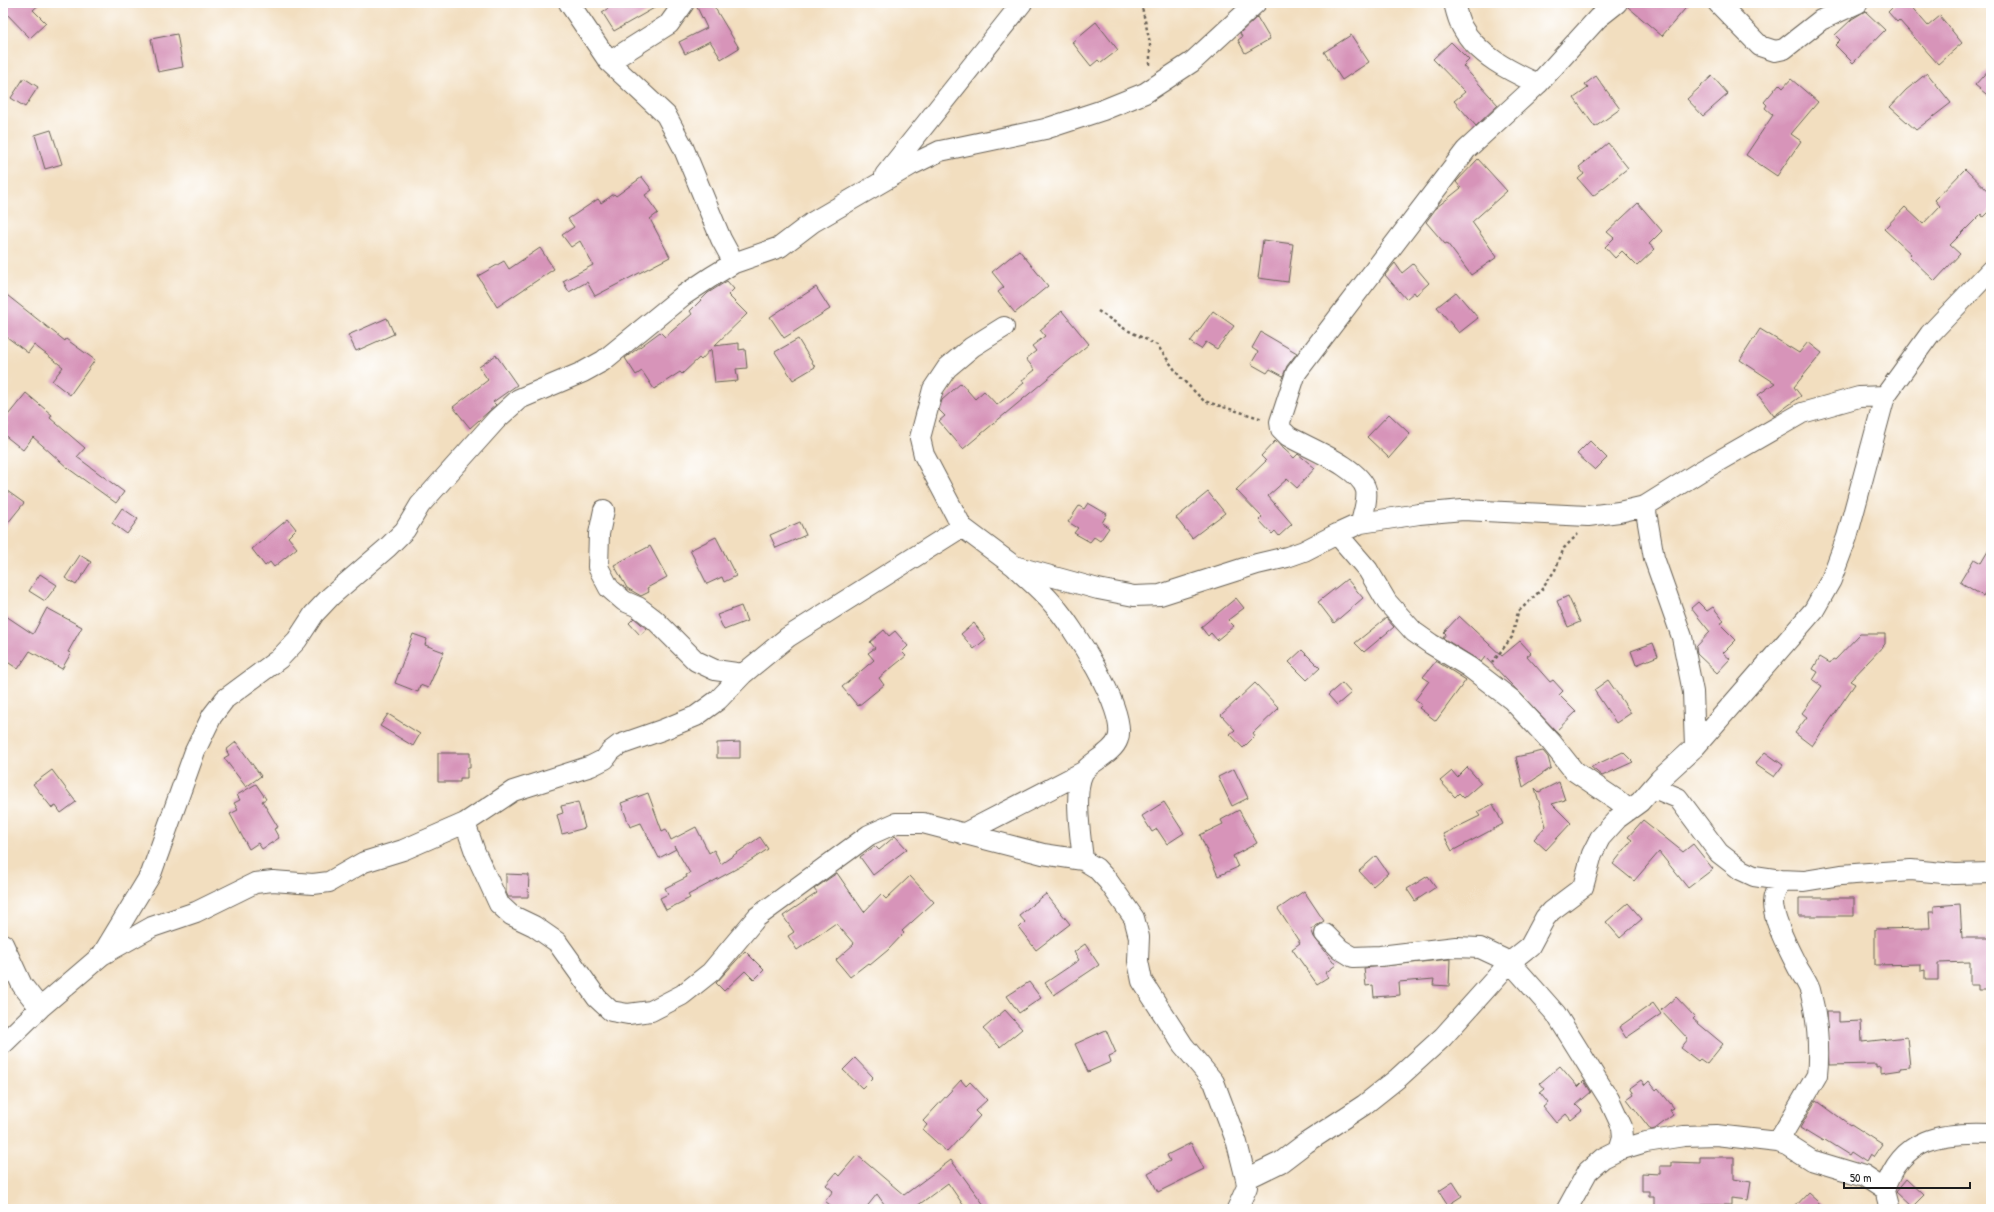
<svg xmlns="http://www.w3.org/2000/svg" width="1994" height="1212" font-family="'Patrick Hand',sans-serif">
<rect width="100%" height="100%" fill="#fff"/>
<filter id="ink" filterUnits="userSpaceOnUse"><feTurbulence type="fractalNoise" baseFrequency=".025" numOctaves="2"/><feDisplacementMap in="SourceGraphic" scale="8" xChannelSelector="R" yChannelSelector="G"/><feConvolveMatrix kernelMatrix="1 2 1 2 8 2 1 2 1" color-interpolation-filters="sRGB"/></filter>
<filter id="wash" filterUnits="userSpaceOnUse"><feTurbulence type="fractalNoise" baseFrequency=".012" numOctaves="4" result="noise"/><feDisplacementMap in="SourceGraphic" scale="16" xChannelSelector="R" yChannelSelector="G"/><feGaussianBlur stdDeviation="0.9" result="paint"/><feColorMatrix in="noise" values="0 0 0 0 0 0 0 0 0 0 0 0 0 0 0 0 0 1.4 0 .05"/><feComposite in="paint" operator="in"/></filter>
<g filter="url(#wash)">
<rect width="100%" height="100%" fill="#f2debf"/>
<g id="blocks">
<path fill="#d794b9" d="M3 3H41L33 10 46 23 30 38 3 10Z
M617 3H663L614 31 602 12Z
M695 3H712L739 48 721 59 710 41 685 54 679 42 707 28Z
M1628 3H1690L1662 36 1628 7Z
M1897 3H1908L1928 26 1940 16 1962 43 1938 64 1899 20 1897 22 1888 12Z
M1865 11 1885 30 1853 63 1835 45 1840 40 1835 35 1852 19Z
M1257 17 1270 39 1245 53 1238 40 1242 37 1240 33Z
M1096 22 1118 50 1101 63 1098 60 1091 66 1072 42Z
M177 34 183 67 158 72 151 39Z
M1351 35 1369 62 1342 80 1324 52Z
M1451 42 1469 60 1463 66 1498 105 1476 126 1454 101 1465 92 1433 59Z
M1991 67V98L1975 85Z
M1927 73 1951 103 1916 130 1890 107 1906 90Z
M1596 76 1620 109 1595 127 1574 98 1588 88 1585 84Z
M1712 76 1728 94 1703 116 1687 99Z
M24 78 38 87 25 107 11 98Z
M1791 79 1818 102 1791 134 1801 141 1777 176 1746 155 1773 115 1765 108 1767 105 1764 102 1779 84 1783 88Z
M51 130 62 164 45 169 35 135Z
M1608 143 1628 168 1593 196 1578 179 1584 174 1579 167Z
M1478 159 1507 191 1472 222 1497 257 1471 275 1447 243 1445 244 1426 222 1437 207 1461 188 1456 182Z
M1965 169 1991 194V209L1983 217 1981 214 1950 245 1960 254 1935 281 1909 256 1911 254 1884 229 1905 207 1923 224 1940 206 1935 200Z
M642 177 652 190 645 195 658 213 650 219 670 257 595 296 587 282 569 292 563 281 593 265 580 241 571 247 562 235 574 227 568 219 598 199 601 203 614 194 616 196Z
M1638 203 1662 231 1649 244 1655 249 1637 266 1622 251 1615 258 1605 247 1614 238 1607 232Z
M1263 240 1293 244 1288 282 1258 278Z
M540 248 554 269 497 307 478 276 504 261 509 269Z
M1019 250 1048 286 1015 313 998 292 1004 287 992 272Z
M1395 263 1402 273 1413 264 1429 283 1416 295 1414 292 1406 299 1385 275Z
M727 281 734 289 728 295 747 314 714 346 739 343V350L745 349 747 368 736 369 738 381 715 383 711 349 701 360 699 358 682 374 680 372 654 389 642 371 636 375 625 358 660 332 665 337 692 314 690 311 708 293Z
M816 287 830 309 784 338 770 317Z
M3 292 65 341 66 339 95 360 70 395 52 381 63 367 34 345 28 353 3 334Z
M1456 292 1478 318 1459 333 1437 307Z
M1062 311 1089 344 963 449 939 421 945 416 939 410 942 400 961 383 975 399 984 391 997 405 1024 383 1022 380 1035 370 1026 359 1036 351 1032 346 1045 336 1040 330Z
M1213 311 1234 326 1217 349 1206 342 1201 349 1190 342Z
M387 318 394 334 356 351 348 335Z
M1760 329 1799 353 1808 342 1822 353 1794 387 1801 396 1774 416 1758 395 1775 383 1740 360Z
M1261 332 1297 353 1287 366 1283 376 1270 369 1267 373 1251 364 1258 352 1252 348Z
M798 339 815 367 793 380 775 352Z
M496 355 517 385 493 402 496 405 470 428 453 407 488 380 479 367Z
M26 393 52 415 50 418 85 448 77 457 124 492 116 503 69 469 33 437 23 450 3 434V430L8 423 4 420Z
M1389 414 1410 434 1389 458 1367 437Z
M1275 441 1294 458 1298 454 1315 468 1297 488 1287 479 1268 496 1292 524 1279 536 1275 531 1272 534 1259 520 1262 517 1236 490 1266 461 1261 456Z
M1590 441 1607 458 1595 470 1577 454Z
M3 488 24 503 3 529Z
M1208 492 1225 513 1192 538 1176 518Z
M1088 503 1107 514 1102 523 1109 528 1100 541 1094 537 1090 542 1074 533 1078 528 1068 522 1079 506 1084 509Z
M122 508 138 519 127 534 112 523Z
M288 519 296 529 288 537 297 548 274 567 270 562 265 566 252 549Z
M800 522 806 535 776 548 770 535Z
M716 537 736 576 724 582 722 577 707 584 690 550Z
M650 546 667 577 647 588 649 592 641 596 627 588 614 565Z
M1991 546V591L1987 589 1983 596 1960 582 1974 559 1981 563Z
M80 555 91 562 76 585 65 578Z
M40 574 57 585 45 601 29 591Z
M1347 579 1363 598 1334 623 1318 602Z
M1568 596 1580 622 1568 627 1557 601Z
M1236 598 1244 608 1228 620 1234 626 1217 640 1211 633 1208 636 1201 627Z
M1698 602 1707 611 1713 607 1724 621 1720 624 1736 640 1723 653 1730 659 1717 673 1697 654 1696 647 1710 632 1691 608Z
M741 606 747 621 724 630 717 615Z
M47 608 82 627 68 652 71 653 62 669 30 651 18 669 3 659V614L33 634Z
M1459 616 1502 656 1520 641 1531 653 1527 656 1550 682 1553 680 1563 691 1559 695 1576 712 1556 731 1485 657 1481 662 1443 638 1446 634 1444 632Z
M634 618 647 629 640 635 629 623Z
M1386 618 1394 627 1364 652 1355 643Z
M974 623 986 639 974 649 961 634Z
M884 630 889 636 895 631 908 646 902 652 906 656 879 678 884 685 858 706 842 687 874 660 868 653 875 648 870 642Z
M413 634 427 639 425 645 444 652 428 688 420 685 418 692 395 683Z
M1860 634H1885V644L1850 681 1855 684 1812 746 1795 733 1807 717 1802 713 1822 686 1813 680 1818 672 1813 669 1820 657 1830 663 1833 659 1835 660Z
M1653 643 1658 656 1636 665 1631 651Z
M1302 650 1320 668 1307 680 1289 662Z
M1436 661 1466 680 1436 721 1419 708 1422 705 1415 700 1429 681 1423 677Z
M1608 680 1631 713 1616 723 1594 690Z
M1255 683 1279 708 1253 733 1255 736 1243 748 1230 734 1235 730 1221 715Z
M1342 683 1351 693 1337 705 1328 695Z
M388 714 420 734 413 746 380 726Z
M236 742 261 776 246 787 224 758 229 755 226 750Z
M740 742V758H717V743Z
M1543 751 1548 757 1551 768 1523 787 1516 757Z
M1623 752 1633 762 1602 776 1591 767Z
M1765 752 1783 765 1774 777 1755 764Z
M438 753H470V768H467V778H460V782H438Z
M1467 767 1481 783 1464 798 1459 793 1455 797 1440 781 1452 771 1457 777Z
M1234 769 1248 798 1232 806 1218 777Z
M52 770 76 802 61 813 56 806 52 808 33 784Z
M1559 782 1565 800 1552 804 1571 823 1546 850 1534 839 1546 826 1535 788 1539 792Z
M256 784 266 799 262 801 278 827 274 829 279 838 262 849 258 843 249 849 230 814 238 810 234 803 240 800 237 795Z
M648 793 662 831 666 829 671 840 696 827 709 853 714 850 721 864 760 837 768 849 747 863 688 895 690 898 666 910 660 898 668 894 665 888 687 877 686 875 690 873 674 846 676 849 659 858 641 823 630 827 621 803Z
M578 802 585 828 562 834 557 815 563 813 561 806Z
M1164 802 1184 833 1167 844 1157 829 1152 832 1142 816Z
M1493 804 1503 824 1452 851 1443 834 1480 816 1477 812Z
M1239 810 1257 843 1233 856 1238 867 1218 876 1200 835 1223 824 1221 820Z
M1643 820 1683 852 1693 844 1713 869 1688 888 1659 852 1634 881 1613 864 1632 840 1628 837Z
M895 836 907 849 873 875 860 857 875 846 879 850Z
M1376 856 1388 873 1373 886 1359 871Z
M837 873 864 912 881 894 886 899 910 876 934 902 902 931 904 933 888 950 870 965 868 963 850 977 836 960 854 944 836 923 797 950 788 936 794 932 783 916 817 893 814 889Z
M506 874 529 875 528 897H508L506 892Z
M1428 876 1436 887 1415 901 1407 889Z
M1304 891 1324 921 1311 929 1314 937 1336 965 1325 973 1328 977 1317 984 1292 949 1300 943 1278 909Z
M1046 894 1070 924 1036 950 1019 928 1025 922 1019 915Z
M1799 898H1854V916H1799Z
M1628 903 1642 919 1620 938 1606 922Z
M1960 904 1962 938H1991V990H1978V985H1970V962L1938 963V980H1925V970L1921 971V964L1875 965V929L1930 928 1929 912H1934V906Z
M1085 944 1099 965 1054 995 1045 983 1079 960 1074 952Z
M745 951 764 970 754 980 745 971 724 991 716 983Z
M1450 959 1449 986 1433 985 1434 979 1399 982 1400 995 1374 997 1373 985 1366 986 1364 968Z
M1029 982 1041 998 1019 1013 1007 996Z
M1676 997 1695 1017 1693 1019 1723 1044 1707 1064 1700 1059 1698 1061 1681 1048 1688 1039 1661 1010Z
M1653 1003 1661 1014 1626 1038 1619 1027Z
M1005 1010 1022 1029 1000 1047 983 1029Z
M1826 1012H1839V1022L1861 1021 1862 1042 1907 1037 1910 1067 1900 1068 1901 1070 1881 1073V1066L1876 1067V1064L1829 1065Z
M1106 1030 1116 1053 1109 1056 1111 1062 1088 1072 1075 1044Z
M855 1058 873 1077 862 1088 843 1070Z
M1560 1066 1578 1087 1584 1081 1591 1092 1576 1105 1582 1111 1571 1120 1566 1114 1556 1123 1543 1107 1548 1103 1540 1093 1545 1089 1540 1083Z
M961 1080 966 1086 970 1082 987 1100 975 1111 980 1116 947 1152 923 1130 927 1125 923 1121Z
M1641 1080 1645 1085 1649 1081 1656 1090 1658 1088 1674 1108 1670 1110 1673 1115 1655 1129 1651 1130 1627 1099 1634 1094 1630 1088Z
M1816 1100 1850 1125 1851 1124 1882 1144 1873 1157 1870 1155 1866 1162 1851 1152 1849 1155 1825 1140 1823 1142 1800 1128Z
M1191 1143 1204 1169 1158 1192 1148 1173 1170 1161 1167 1155Z
M857 1155 904 1195 951 1160 987 1209H966L948 1183 917 1206 920 1209H886L887 1208 877 1194 865 1209H835L825 1201 833 1191 826 1185 836 1173 839 1176Z
M1700 1157H1734V1179L1751 1182 1748 1200 1731 1198V1205H1689V1209H1654V1196H1649V1191H1642V1173L1660 1174V1166H1672V1162L1700 1163Z
M1907 1179 1924 1195 1913 1206 1897 1191Z
M1453 1182 1462 1196 1448 1205 1439 1191Z
M1808 1193 1826 1209H1793Z"/>
</g>
</g>
<g filter="url(#ink)">
<use href="#blocks" fill-opacity="0" stroke="#676055" stroke-width="1"/>
<g fill="none" stroke-linecap="round" stroke-linejoin="round">
<g stroke="#676055" stroke-width="22">
<path id="minor" d="M569 3 609 62 666 115 683 147 721 239 734 263
M1454 3C1456 11 1458 20 1462 27 1477 55 1510 71 1538 84
M1718 3 1760 46 1775 51 1784 49 1821 20 1858 3
M609 62 669 24 684 3
M885 175 1022 3
M1004 327 972 347 947 368 933 389 920 438 924 455 962 527 1014 566 1098 589 1134 596 1160 595 1257 564 1287 557 1304 551 1337 534 1361 523 1419 514 1463 510 1588 516 1619 512 1645 506 1701 471 1802 413 1859 397 1885 396
M1645 506 1654 558 1682 637 1693 692 1695 747
M604 510 599 534 598 567 609 588 624 601 638 607 655 620 696 661 715 670 743 674
M1361 523C1363 513 1368 501 1366 490 1360 467 1308 448 1288 436L1281 429 1280 422 1296 373 1466 150 1538 84 1598 18 1617 3
M1337 534 1368 570 1387 602 1414 632 1431 644 1469 667 1512 700 1551 742 1574 771 1617 800 1629 810
M1015 567C1027 579 1041 590 1052 603 1072 625 1128 711 1118 739 1113 754 1089 762 1083 773 1073 792 1081 839 1083 860
M1654 788 1678 798 1719 853 1741 870 1754 876 1781 880 1804 881 1841 875 1911 870 1954 874 1991 873
M465 823 475 852 499 904 511 915 534 926 557 942 597 998 611 1011 628 1014 651 1011 682 995 711 972 757 917 869 835 896 823H923L1043 854 1083 860 1096 868 1108 881 1134 918 1139 937 1138 961 1142 981 1183 1045 1214 1082 1237 1143 1246 1179 1247 1187 1237 1209
M963 834 1083 772
M1325 934 1340 949 1353 957 1380 956 1456 947 1480 948 1510 962 1556 1014 1609 1099 1622 1127 1623 1137 1619 1150
M3 944 22 985 40 1008
M102 955 151 874 195 751 212 716 225 699 279 659 297 640 314 614 331 596 387 548 405 530 420 505 497 419 519 399 583 372 603 361 684 295 711 277 734 263 780 247 813 222 911 165 940 151 1045 129 1103 110 1145 93 1192 62 1256 3
M1510 962 1530 946 1545 918 1551 911 1583 887 1592 854 1600 838 1618 818 1640 802 1660 779 1695 747 1814 610 1831 580 1847 537 1885 396 1930 334 1991 270
M3 1044 40 1008 102 955 152 927 196 912 255 883 273 881 313 884 329 882 364 862 403 850 465 823 513 791 591 766 605 759 611 751 619 745 662 730 696 716 718 700 743 674 788 637 962 527
M1778 1142 1817 1075C1820 1048 1817 1016 1810 990 1807 982 1802 975 1798 968 1790 952 1773 921 1773 903 1773 895 1777 888 1781 880
M1246 1179 1281 1162 1306 1143 1364 1105 1398 1078 1443 1037 1503 970 1513 965
M1885 1190C1901 1137 1942 1132 1991 1134
M1567 1209 1588 1171 1603 1158 1619 1150 1646 1142 1684 1136 1716 1135 1778 1142 1789 1146 1811 1160 1864 1176 1885 1190 1890 1209"/>
</g>
<path stroke="#676055" stroke-width="2.5" stroke-dasharray="3 3" stroke-linecap="butt" d="M1141 3 1150 43V68
M1098 311 1125 329 1157 345 1180 377 1204 401 1263 419
M1492 663 1512 637 1518 612 1543 588 1555 570 1564 548 1578 534"/>
<use href="#minor" stroke="#fff" stroke-width="20"/>
</g>
</g>
<rect width="1994" height="1212" fill="none" stroke="#fff" stroke-width="16"/>
<path d="M1844 1182v6h126v-6" fill="none" stroke="#1c1c1c" stroke-width="2"/>
<text x="1850" y="1182" font-size="12" fill="#1c1c1c" stroke="#ffffff" stroke-width="3" paint-order="stroke">50 m</text>
</svg>
